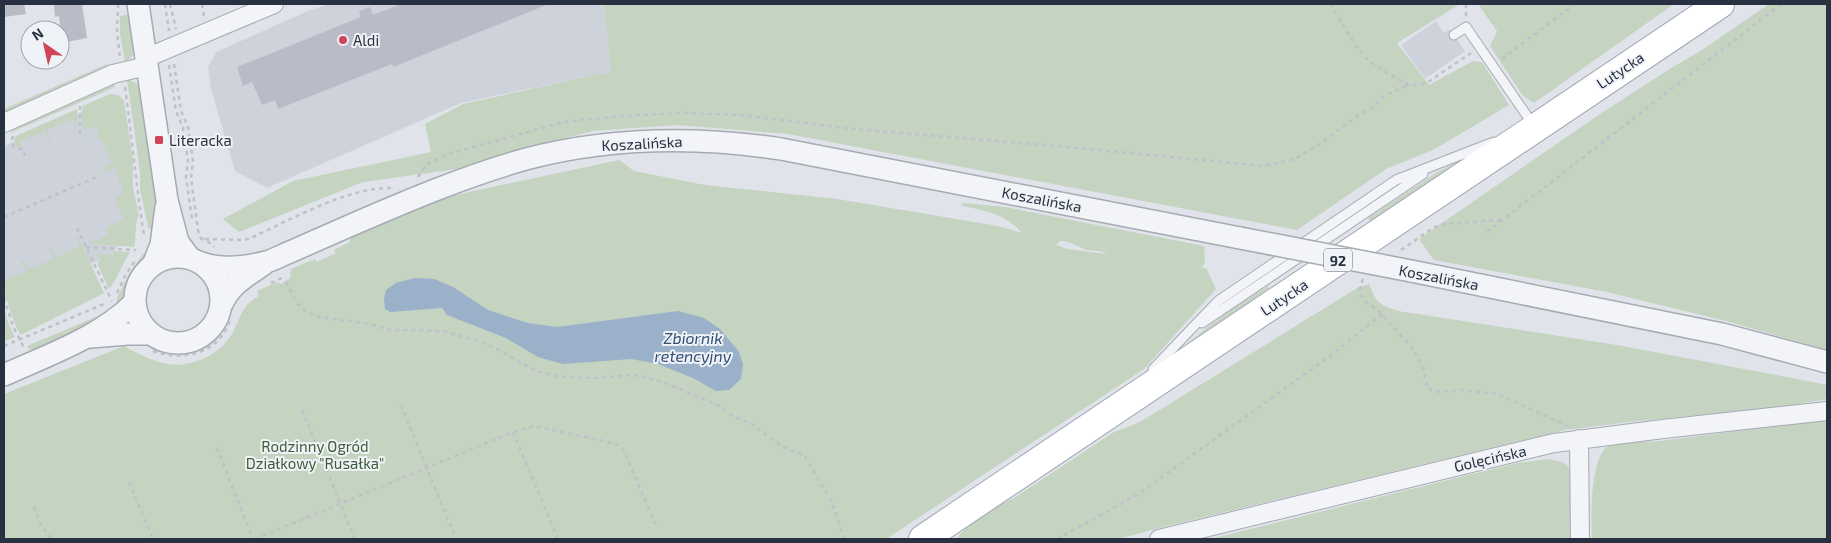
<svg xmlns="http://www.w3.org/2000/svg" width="1831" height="543" font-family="'Exo 2',sans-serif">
<rect width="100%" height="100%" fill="#e0e3e9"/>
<path fill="#ced2db" d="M329 4H604L611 73 599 74 461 103 267 188 235 171 211 89 208 67 216 52 308 11Z
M1436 21 1444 33 1450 29 1465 51 1425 79 1401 45Z
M101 103 113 109 129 224 113 254 4 302V146Z"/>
<path fill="#c5d3c1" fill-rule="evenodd" d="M604 4H1460L1397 43 1429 85 1473 61 1482 62 1509 105 1435 149 1386 169 1297 230 788 134 677 125 593 131 534 146 457 169 363 182 239 232 223 219 293 181 431 152 425 124 463 104 599 74 611 73Z
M1478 4H1674L1534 103 1523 96 1490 46 1497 31Z
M1769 4H1827V350L1730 322 1607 292 1434 260 1419 239 1600 114 1673 67 1702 50Z
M132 14C134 30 143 53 125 62L120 34V16Z
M107 64 113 67 4 115V109Z
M127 79 138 84 142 90C148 134 163 187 152 231L148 227 140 189V172Z
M115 81V85L113 88 10 133 14 127Z
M110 94 118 95 124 100 133 161V188L139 215C134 224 137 236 134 247L89 244 108 235 105 229 109 227V225L124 220 114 197 124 193 114 168 103 172 102 168 112 163 100 138 91 142 90 141 100 136 96 127 86 130 82 126V106Z
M77 109V129L72 119 47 130 51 140H49L45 131 20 142 22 146 18 147C14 143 13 140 16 136Z
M619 160 634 171 705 185 837 199 998 226 1022 233C1005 214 988 211 962 206V203L1005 207 1204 246 1205 261 1203 266 1200 267 1206 268 1216 289 1144 369 886 539H4V394L124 346 129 349C141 355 155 362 168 364 193 368 221 354 233 332 242 315 241 306 259 296L257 291 278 282 281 284 290 278 291 269 315 259 317 262 336 253 334 250 350 242 349 237 441 198ZM1060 241C1071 241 1077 247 1087 250 1095 251 1100 250 1107 254L1068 249 1056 245Z
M1458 162 1460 163 1178 354C1204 326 1236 307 1268 286L1270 289 1370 222 1368 218 1439 171Z
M78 236 104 293 21 335C13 323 4 295 4 281L26 271 21 261 24 260 29 269 54 259 49 249 51 248 56 257 80 247 76 237Z
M148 250V261L135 276 131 285 129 295 117 306V298L128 276 143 254Z
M114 251 130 252C122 264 118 278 109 289L97 263 100 260 98 254 113 255Z
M1369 284C1377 304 1378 304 1398 311L1617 345 1802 380 1827 385V399L1787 406 1629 422 1565 430 1159 528 1119 539H957C964 525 1000 504 1014 498L1114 432 1140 422 1359 287Z
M4 308 9 325 15 337 4 342Z
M103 314 107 315 66 338 30 350 27 346Z
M1827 420V539H1592C1591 520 1590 459 1607 447 1618 440 1646 443 1660 441 1716 434 1771 426 1827 420Z
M1549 459C1556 461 1566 461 1569 469 1573 477 1570 526 1571 539H1210L1517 463Z"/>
<path fill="#9bb0c9" d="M415 278 434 279 453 287 488 310 528 323 557 327 678 311 704 318 720 329 739 352 743 364 741 379 729 390 716 391 693 378 658 364 631 359 563 364 538 357 506 338 447 315 442 308 390 312 385 309 384 300 386 290 396 283Z"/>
<path fill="#b7bcc6" d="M4 4H24L26 14 4 17Z
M54 4H82L87 38 62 43 59 16 55 17Z
M401 4H549L393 67 392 64 278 109 275 100 262 105 252 82 243 86 237 67 361 17 359 11 370 7 373 15Z"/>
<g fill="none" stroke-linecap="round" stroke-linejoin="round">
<g stroke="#a5aab3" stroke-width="11">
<path id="service" d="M1454 35 1466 27 1534 126
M1202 323 1423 174
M1153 369 1218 301 1396 180 1494 142"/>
</g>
<g stroke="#a5aab3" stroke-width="20">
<path id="minor" d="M146 58 274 4
M4 123 113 74 147 66
M1579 439 1580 539
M1159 539 1554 443 1663 429 1827 411"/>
</g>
<g stroke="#a5aab3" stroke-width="24">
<path id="tertiary" d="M138 4 167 200 178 242 190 258
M135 300a43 43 0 1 1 86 0a43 43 0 1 1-86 0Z
M202 263C221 270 246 267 266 262 274 260 282 255 290 252 310 243 329 235 349 226 407 201 465 176 526 159 610 137 695 136 781 149L1240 238
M153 265 161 245 166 207
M1411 271 1722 334 1827 362
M222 304C231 284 246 277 264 264
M90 337 128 334H149
M4 375C48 355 98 338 134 303"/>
</g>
<g stroke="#9fa7b5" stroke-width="30">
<path id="primary" d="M923 539 1720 4"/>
</g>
<path stroke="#bec1c8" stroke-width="2.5" stroke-dasharray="4 4" stroke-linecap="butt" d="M118 4 117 32 120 57
M165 4 169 31
M170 4 176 29
M202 4 204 17
M1330 4 1358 49 1366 58 1377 67 1408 85H1419L1428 82 1471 53
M1466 4V18
M1502 59 1575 4
M174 64 181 111 188 127 193 161 191 178 198 230 201 239
M169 65 176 111 183 128 188 161 186 177 192 219
M125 87C132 137 136 186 144 235
M80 106V134
M13 136C11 142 12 145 17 149H22L25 156
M418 177 427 164 451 153 564 122 622 116 683 113 740 115 854 129 1079 148 1263 166 1295 159 1318 145 1360 114 1371 109 1384 96 1408 85
M4 217 99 176
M77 228 112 301
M1487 232 1781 4
M200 239H205L214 247
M205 239 244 240 251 238C290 220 348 187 391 188
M86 247 136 250
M1401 250 1430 230 1441 224 1502 220
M1363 279 1360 288V294L1365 301 1382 314 1413 349 1424 370 1427 387 1434 392 1461 390 1498 394 1567 426
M286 282 297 303 305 311 315 316 370 324 390 330 444 331 478 341 497 349 536 371 560 377 595 378 633 375 663 382 720 406 732 416 752 424 774 441 789 450 804 455 832 502 844 539
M271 283 284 277
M117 293 126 274 135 261
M4 298 13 326 24 348
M4 346 104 304
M153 351C183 362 219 354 230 320
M401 405 456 539
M302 410 355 539
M513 432 558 539
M217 448 253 539
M129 482 153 539
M34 507 41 525 52 539
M255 539 513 432 534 426 613 443 620 446 625 453 657 528
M1057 539 1137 495 1330 356 1382 314"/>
<use href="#service" stroke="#f3f4f7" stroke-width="9"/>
<use href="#minor" stroke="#f3f4f7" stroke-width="18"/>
<use href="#tertiary" stroke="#f3f4f7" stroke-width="21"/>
<use href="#primary" stroke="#fff" stroke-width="28"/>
<g stroke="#a5aab3" stroke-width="24" stroke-linecap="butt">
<path id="tertiary-bridge" d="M1240 238 1411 271"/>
</g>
<use href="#tertiary-bridge" stroke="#f3f4f7" stroke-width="21"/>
</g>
<g fill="#cf4456" stroke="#eff2f7" stroke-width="2">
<circle cx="343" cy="40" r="5"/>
<rect x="154" y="135" width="10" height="10" rx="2.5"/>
</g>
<g text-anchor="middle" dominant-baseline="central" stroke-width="4" stroke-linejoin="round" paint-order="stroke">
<rect fill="#eff2f7" stroke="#646b78" stroke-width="1" x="1324" y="248.5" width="28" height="23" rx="4"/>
<g font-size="14" font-weight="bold" fill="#283141">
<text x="1338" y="260">92</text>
</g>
<g font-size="15" fill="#283141" stroke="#eff2f7" text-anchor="start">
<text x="353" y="40">Aldi</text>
<text x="169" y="140">Literacka</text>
</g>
<g font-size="15" fill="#283141" stroke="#eff2f7">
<text transform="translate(1620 70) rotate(-34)">Lutycka</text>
<text transform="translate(642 143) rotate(-3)">Koszalińska</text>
<text transform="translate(1042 199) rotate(11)">Koszalińska</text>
<text transform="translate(1439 277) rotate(11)">Koszalińska</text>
<text transform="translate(1284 297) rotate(-34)">Lutycka</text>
<text transform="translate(1490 458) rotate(-13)">Golęcińska</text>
</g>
<g font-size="15" fill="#3c5c36" stroke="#eff2f7">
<text x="315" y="446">Rodzinny Ogród<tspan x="315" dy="17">Działkowy "Rusałka"</tspan></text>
</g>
<g font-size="16" font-style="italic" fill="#324f75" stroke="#eff2f7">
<text x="693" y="337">Zbiornik<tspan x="693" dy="18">retencyjny</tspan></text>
</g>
</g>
<rect width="1831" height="543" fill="none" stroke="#283141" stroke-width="10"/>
<g transform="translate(45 45) rotate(326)"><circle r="24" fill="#eff2f7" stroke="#9fa5ae"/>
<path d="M0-4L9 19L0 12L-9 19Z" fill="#cf4456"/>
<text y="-8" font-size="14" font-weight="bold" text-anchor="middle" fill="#283141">N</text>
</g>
</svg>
